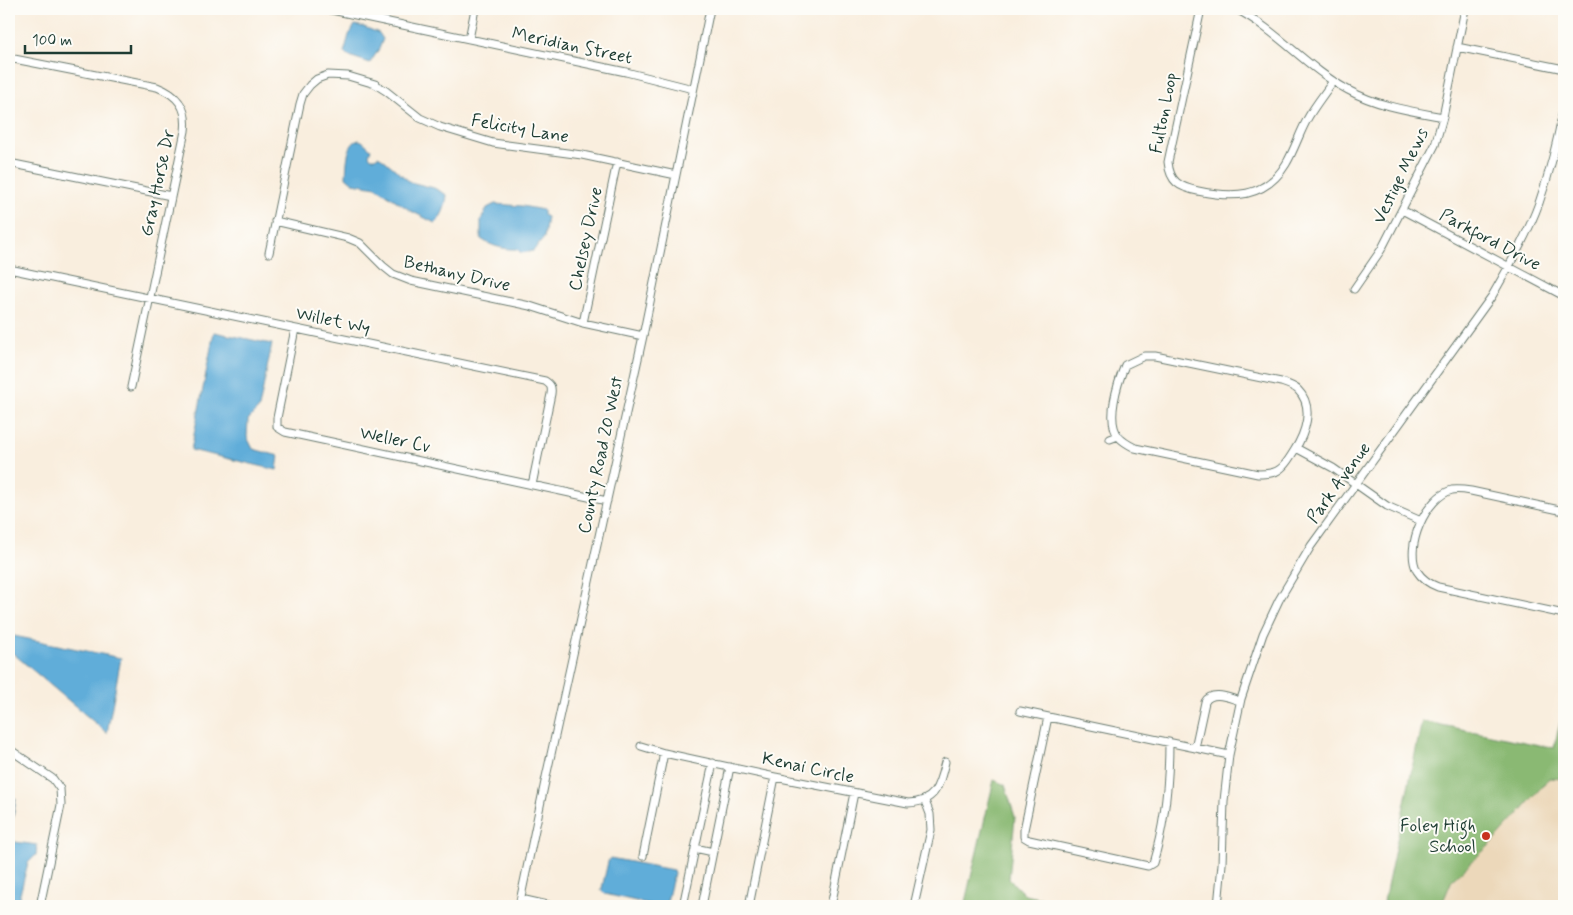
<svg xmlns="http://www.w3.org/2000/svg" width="1573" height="915" font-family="Mynerve,sans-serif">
<rect width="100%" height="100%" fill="#fdfcf7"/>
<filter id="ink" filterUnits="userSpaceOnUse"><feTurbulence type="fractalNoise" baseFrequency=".02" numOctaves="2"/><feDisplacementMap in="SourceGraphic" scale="10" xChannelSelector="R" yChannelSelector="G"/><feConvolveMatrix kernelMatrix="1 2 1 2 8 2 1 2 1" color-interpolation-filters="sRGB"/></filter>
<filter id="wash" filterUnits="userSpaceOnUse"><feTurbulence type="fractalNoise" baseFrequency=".0096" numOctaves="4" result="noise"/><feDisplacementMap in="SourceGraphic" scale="20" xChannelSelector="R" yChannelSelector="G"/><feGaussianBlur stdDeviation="1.12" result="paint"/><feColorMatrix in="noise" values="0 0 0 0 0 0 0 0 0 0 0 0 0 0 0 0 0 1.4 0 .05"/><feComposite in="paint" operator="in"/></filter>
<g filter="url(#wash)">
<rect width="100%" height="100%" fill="#f9eede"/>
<path fill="#ecd8ba" d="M1426 737 1564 766V906H1394Z"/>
<path fill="#8ab973" stroke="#547b54" d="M1564 706V779L1549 778 1516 817 1494 841 1452 880 1441 906H1383L1422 721 1554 748Z
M994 780 1005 785 1015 817 1009 879 1025 895 1079 906H964Z"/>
<path fill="#60add9" stroke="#407586" d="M355 25 364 27 379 33 383 39 379 49 370 63 349 56 344 53 349 35Z
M359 140 362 141 371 149 369 155 371 158H375L378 156 383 159 410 182 434 188 447 195C446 205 443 216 435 223L411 211 376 187 353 183 346 177C347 165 346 143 359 140Z
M495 204 522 206 543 210V215L547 217 544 238 533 251 521 253 517 249C505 250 491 246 481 239V220L487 208Z
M214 332 272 344 259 408 248 420 247 437 253 449 279 456 277 470 191 450Z
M9 635 121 658 107 733 9 650Z
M9 794 16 799 10 836 15 842 37 845 36 855 28 863 19 898 15 906H9Z
M610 858 673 870 674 873 666 905 664 906H658L605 894 601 890 602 888 608 862Z"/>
</g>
<g filter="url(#ink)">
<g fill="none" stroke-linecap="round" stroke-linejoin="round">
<g stroke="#6b7b70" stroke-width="9">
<path id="minor" d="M327 9 626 72 693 89
M1201 9 1168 162C1170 182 1179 187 1198 191 1232 198 1265 199 1286 164 1295 149 1300 131 1309 116 1316 104 1325 93 1333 81
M1236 9C1277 30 1307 68 1348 90 1377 106 1411 111 1443 117
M469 39 475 9
M1457 47 1564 69
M9 58 157 87C178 95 188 108 185 131L131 387
M9 163 171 196
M1402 210 1564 296
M275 221 348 238 360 243 383 266 393 274 411 281 530 306 583 323 643 336
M269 253 300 104 303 94 310 85 317 79 328 75 348 76 375 84 386 91 420 118 440 127 493 143 582 155 676 175
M9 269 545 381C551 385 552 387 551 394L532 485
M1354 289 1381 250 1435 145 1443 117 1465 9
M583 323 617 162
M295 329 277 418V427L285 432 607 501
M1144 356H1155L1281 382C1287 384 1294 386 1298 390 1315 407 1305 434 1294 451 1290 457 1286 465 1280 469 1274 474 1265 474 1258 474L1135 448C1129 445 1123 442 1119 437 1105 421 1118 382 1125 365Z
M1110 439 1118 436
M1296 448 1333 468 1387 506 1421 521
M1564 511 1471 491C1465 490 1458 489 1452 490 1426 497 1404 547 1417 571 1422 579 1430 584 1438 587L1564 614
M1020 711 1229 755
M1048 717 1024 830V837L1029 840 1148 866 1153 863C1165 824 1169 783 1169 742
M641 746 664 753 775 777 908 803C936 802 939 786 945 762
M1195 748 1205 702C1212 690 1229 698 1240 701
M9 749 53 779 60 789 61 805 40 906
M695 848 713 852
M643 856 664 753
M521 899 552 906
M519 906 546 777 643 336 710 9
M683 906 713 763
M702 906 730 767
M749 906 775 777
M831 906 854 793
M914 906 931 830 930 814 925 801
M1218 906 1222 864 1224 801 1229 755 1241 699 1263 634 1279 600 1311 546 1492 296C1509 266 1527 236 1539 203 1550 172 1558 139 1564 106"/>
</g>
<use href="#minor" stroke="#fff" stroke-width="7"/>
</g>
</g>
<circle fill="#c8321e" stroke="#fdfcf7" stroke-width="2" cx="1486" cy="836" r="5"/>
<g text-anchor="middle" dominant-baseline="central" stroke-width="4" stroke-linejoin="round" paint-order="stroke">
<g font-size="18" fill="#1f3d34" stroke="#fdfcf7">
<text transform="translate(572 46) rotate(12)">Meridian Street</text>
<text transform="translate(1164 113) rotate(-79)">Fulton Loop</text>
<text transform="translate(520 129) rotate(10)">Felicity Lane</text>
<text transform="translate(1401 176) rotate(-64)">Vestige Mews</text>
<text transform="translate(158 183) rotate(-78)">Gray Horse Dr</text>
<text transform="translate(586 239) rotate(-78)">Chelsey Drive</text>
<text transform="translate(1490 240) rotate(28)">Parkford Drive</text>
<text transform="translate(457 274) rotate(13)">Bethany Drive</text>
<text transform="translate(333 321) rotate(12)">Willet Wy</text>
<text transform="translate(395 440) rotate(12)">Weller Cv</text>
<text transform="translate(601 455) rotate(-78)">County Road 20 West</text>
<text transform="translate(1339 483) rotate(-54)">Park Avenue</text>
<text transform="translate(808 768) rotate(12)">Kenai Circle</text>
</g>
<g font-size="18" fill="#1f3d34" stroke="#fdfcf7" text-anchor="end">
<text x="1476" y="826">Foley High<tspan x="1476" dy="21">School</tspan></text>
</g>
</g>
<rect width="1573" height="915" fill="none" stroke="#fdfcf7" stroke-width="30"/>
<path d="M25 45v8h106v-8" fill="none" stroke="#1f3d34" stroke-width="2.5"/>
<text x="32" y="45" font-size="15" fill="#1f3d34" stroke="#fdfcf7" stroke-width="4" paint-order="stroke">100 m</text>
</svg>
